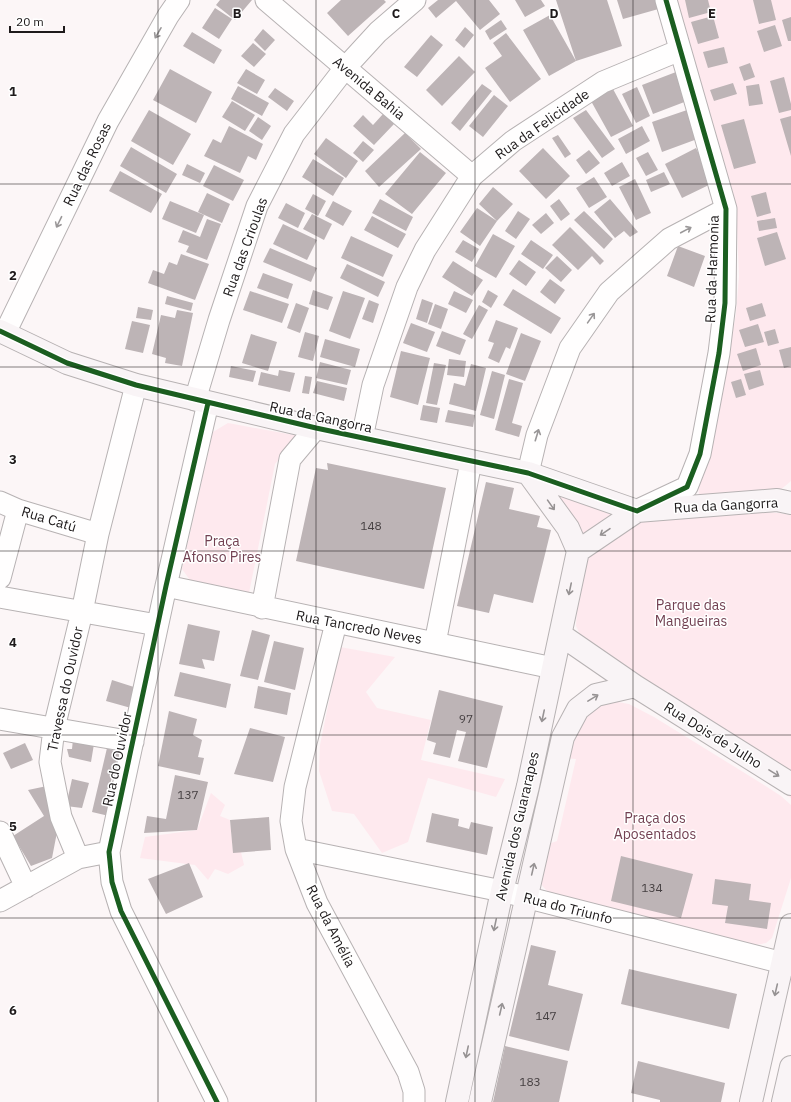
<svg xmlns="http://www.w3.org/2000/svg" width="791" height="1102" font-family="'IBM Plex Sans',sans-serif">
<rect width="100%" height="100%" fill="#fcf6f7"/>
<path fill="#fee9ee" d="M677 0H791V481L778 492 699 497 698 478 729 351 736 314 739 276 736 203Z
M228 423 299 436 275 464 249 593 192 583 182 569 213 432Z
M551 486 593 501 779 513 791 515V798L644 703 585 645 576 626 578 593 585 562 636 512 583 540 573 517Z
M340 647 395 657 366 692 377 708 431 720 421 760 505 779 496 797 428 778 408 842 382 853 354 814 332 811 319 771 320 745Z
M607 700 629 704 654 717 756 780 781 796 791 805V878L772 938 766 943 756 945 550 893C530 877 538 868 543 846L557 841 576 759 563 758 580 714Z
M211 793 225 805 220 816 230 820 233 852H241L244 865 228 874 215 869 208 880 195 865 140 858 145 837 197 830Z"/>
<path fill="#bdb4b6" d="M220 0H252L235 20 216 5Z
M341 0H384L386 2 348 36 327 13Z
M438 0H489L500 14 480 30 456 1 436 18 428 8Z
M515 0H541L545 6 525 17Z
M556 0H607L622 46 576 61 549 76 523 30 550 15 576 61Z
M617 0H660L662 8 623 19Z
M685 0H708L711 12 689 18Z
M753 0H771L776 20 759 24Z
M215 8 232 19 219 39 202 28Z
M713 16 719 38 698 44 691 22Z
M791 17V41H788L782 20Z
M501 20 507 29 490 40 485 31Z
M775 25 782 46 764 52 757 31Z
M465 27 474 35 464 48 455 40Z
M263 29 275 40 265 51 254 40Z
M192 32 222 50 214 64 183 46Z
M506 33 541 79 510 102 485 68 502 56 493 43Z
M431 35 443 45 417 77 404 67Z
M253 43 266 54 254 67 241 56Z
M724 47 728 63 708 68 703 52Z
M459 56 475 72 442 106 426 90Z
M750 63 755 77 744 81 739 67Z
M170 69 212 92 196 123 153 100Z
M246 69 265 80 257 94 237 83Z
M676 72 687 101 653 114 642 85Z
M784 77 791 104V110L779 113 770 81Z
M733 83 737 94 714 101 710 90Z
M482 84 492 91 460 131 451 123Z
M759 84 763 104 749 106 746 86Z
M238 86 269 103 262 116 231 99Z
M637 87 650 116 636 123 622 94Z
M275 88 294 101 287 111 268 97Z
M613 89 633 126 611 137 591 101Z
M494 95 508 106 483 137 469 126Z
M232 101 255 115 245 131 222 117Z
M690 109 700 138 662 152 652 122Z
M149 110 191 134 173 165 131 141Z
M586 110 615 149 602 158 573 118Z
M383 114 394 124 374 145 353 126 363 115 373 125Z
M791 116V156L780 119Z
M258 117 271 126 262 140 249 131Z
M744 119 756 163 734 169 721 125Z
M229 126 263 144 256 160 248 156 240 173 204 156 213 139 221 143Z
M642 126 650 141 626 154 618 139Z
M405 133 421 149 379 187 365 171Z
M558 135 571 154 565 158 552 138Z
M326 138 358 161 346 178 314 154Z
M363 141 374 150 363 162 353 153Z
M131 147 177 174 166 193 120 166Z
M543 148 570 176 546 199 519 171Z
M696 148 713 183 682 198 665 164Z
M589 150 600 163 586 174 576 160Z
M420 152 446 173 412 214 385 194Z
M648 152 658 170 646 176 636 158Z
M313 159 344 178 333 196 302 177Z
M622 162 630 176 612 186 604 173Z
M187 164 205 173 200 183 182 175Z
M214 165 244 180 233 201 203 186Z
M120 171 162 194 151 213 109 191Z
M664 172 670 184 651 192 646 180Z
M594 177 607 197 589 208 576 188Z
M635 179 651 213 636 220 619 187Z
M493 187 513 204 497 221 480 246 460 232 477 208 497 221 479 204Z
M766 192 771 213 757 217 751 196Z
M207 193 230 204 222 223 198 212Z
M313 194 326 201 318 216 305 209Z
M380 199 413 217 406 231 372 213Z
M559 199 570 214 561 221 550 206Z
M610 199 638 232 630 237 624 231 615 238 594 212Z
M170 201 204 215 196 233 162 219Z
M333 201 352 211 343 226 325 216Z
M286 203 305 213 298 228 278 218Z
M518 211 530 219 516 239 505 231Z
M584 211 613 239 604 249 574 220Z
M546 213 554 223 541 234 532 225Z
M312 214 332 224 324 240 303 229Z
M372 216 406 234 398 248 364 230Z
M775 218 777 228 759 231 757 221Z
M207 219 221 224 207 260 186 252 189 246 178 242 183 230 200 237Z
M283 224 317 240 307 260 273 244Z
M570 227 604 261 600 265 592 256 578 270 552 245Z
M777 232 786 259 765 266 757 238Z
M493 234 515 246 496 278 475 266Z
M351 236 393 255 383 277 341 258Z
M463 240 479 249 472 262 455 252Z
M531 240 553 255 543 269 521 254Z
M678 246 705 256 694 287 667 276Z
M270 248 317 268 311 282 263 262Z
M181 254 209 264 195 300 148 283 153 270 164 274 169 262 177 265Z
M557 256 572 270 561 282 545 268Z
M519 260 536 272 526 286 509 274Z
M453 261 483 280 472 296 442 277Z
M347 264 385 282 378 297 340 278Z
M263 273 293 284 288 299 257 288Z
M550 279 565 290 555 304 540 292Z
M513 289 561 318 551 334 503 305Z
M313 290 333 297 328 310 309 304Z
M488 290 498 296 491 308 482 302Z
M250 291 289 304 282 323 243 310Z
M343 291 365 298 350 339 329 331Z
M454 291 473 300 466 313 448 304Z
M167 296 193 303 191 311 165 304Z
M422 299 433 303 427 323 416 319Z
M369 300 379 304 373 323 362 319Z
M296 303 309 308 300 333 287 328Z
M762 303 766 316 750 321 746 308Z
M435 304 448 309 441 329 428 324Z
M479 305 488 310 472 339 463 334Z
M138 307 153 310 151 320 136 318Z
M177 310 193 313 182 366 165 363 166 358 152 354 161 315 175 318Z
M496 320 518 328 510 349 506 347 499 363 488 358 494 343 488 341Z
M132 321 150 325 143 353 125 349Z
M411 323 435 332 427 352 403 343Z
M758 324 764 342 745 347 739 330Z
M775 329 779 343 768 346 764 332Z
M442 331 466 340 460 355 436 346Z
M305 332 319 336 313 361 298 357Z
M521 333 541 341 525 381 506 374Z
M251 334 277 342 268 371 242 363Z
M325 339 360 349 355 367 320 357Z
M791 347V366L784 368 779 350Z
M756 348 761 365 743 371 737 354Z
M401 351 430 358 418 405 390 397Z
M449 359 466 361 464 377 447 375Z
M320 362 351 370 347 385 316 378Z
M434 363 446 365 437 405 426 403Z
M471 364 486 368 476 411 449 404 454 383 465 386Z
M231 366 256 371 253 382 229 377Z
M279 370 295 373 290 392 258 385 261 372 278 376Z
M760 370 764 385 749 390 744 374Z
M492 371 505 375 494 419 480 415Z
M305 376 312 377 309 394 302 393Z
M509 379 523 383 512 423 522 426 519 437 495 430Z
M741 379 746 395 736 398 731 382Z
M317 381 347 388 344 401 313 393Z
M423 405 440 408 437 423 420 420Z
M448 410 475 415 473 427 445 422Z
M327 463 446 488 424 589 296 561 316 468 328 470Z
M486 482 514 488 509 509 540 516 537 527 551 530 533 603 494 594 489 613 457 606Z
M188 624 220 631 214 661 202 659 205 669 179 664Z
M252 630 270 635 258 680 240 676Z
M274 641 304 648 295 690 264 682Z
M180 672 231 684 226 708 174 696Z
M112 680 137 688 131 708 106 701Z
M258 686 291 693 287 715 254 708Z
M439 690 503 706 487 768 458 761 466 732 457 730 450 758 433 754 436 743 427 740Z
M169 711 197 719 193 735 202 740 198 757 204 758 200 775 158 766Z
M250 728 285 737 273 782 234 774Z
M73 739 94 744 91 762 69 757 67 749H72Z
M25 743 33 760 11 769 3 753Z
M107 748 119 753 109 788 115 789 109 816 92 812Z
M175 775 208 782 197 830 144 833 147 816 166 819Z
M72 779 89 783 82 808 66 806Z
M47 786 58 827 52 858 31 866 13 836 44 816 28 790Z
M432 813 459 819 458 826 469 829 471 822 493 827 487 855 426 842Z
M269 817 271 850 233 853 230 820Z
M621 856 693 874 681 918 611 901Z
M189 863 203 897 166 914 148 879Z
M715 879 751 884 749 900 771 903 767 929 725 923 728 906 712 904Z
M531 945 556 951 548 985 583 994 569 1051 509 1036Z
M629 969 737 994 729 1029 621 1004Z
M505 1046 568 1061 559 1102H493Z
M638 1061 725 1083 721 1102H660V1100L631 1093Z"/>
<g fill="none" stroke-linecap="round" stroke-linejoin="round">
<g stroke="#b7b2b3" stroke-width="23">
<path id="street" d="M266 0 472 176
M5 333 108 121 168 16 179 0
M195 400 219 320 257 206 294 134 345 68 378 32 415 0
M208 403 166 586 109 852 112 882 121 911 217 1102
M362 438 373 385 407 287 425 250 472 176 513 141 603 82 680 50
M528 473 537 435 570 348 609 292 669 239 726 209
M0 502 18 510 98 534
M638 510 687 487 700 454 719 353 725 303 726 209 666 0
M0 578 18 510
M166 586 553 668
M0 597 157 625
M262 608 290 459 316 428
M336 623 295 787 291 821 296 849 317 903 408 1072 414 1091V1102
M435 643 471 462
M0 719 133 742
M0 832 26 887
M296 849 502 891 791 965
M78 858 61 817 50 762 54 728 82 612 98 534 136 385
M0 901 78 858 109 852"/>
</g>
<g stroke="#b7b2b3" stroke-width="24">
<path id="secondary" d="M0 331 67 363 136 385 316 428 528 473 637 511
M528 473 568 528 578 551
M578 551 637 511 777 500 791 503
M561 635 635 686 791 784
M457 1102 502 891 528 786 578 551
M480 1102 563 737 578 709 596 695 635 686
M751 1102 791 925
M783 1102 791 1067"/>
</g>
<use href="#street" stroke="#fffefe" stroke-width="21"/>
<use href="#secondary" stroke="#f9f4f6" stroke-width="22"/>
<g stroke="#fff" stroke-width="8">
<path id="cycleway" d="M0 331 67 363 136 385 316 428 528 473 637 511 687 487 700 454 719 353 725 303 726 209 666 0
M208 403 166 586 109 852 112 882 121 911 217 1102"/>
</g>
<use href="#cycleway" stroke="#1b5e20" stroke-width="5"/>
</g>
<defs><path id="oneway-shaft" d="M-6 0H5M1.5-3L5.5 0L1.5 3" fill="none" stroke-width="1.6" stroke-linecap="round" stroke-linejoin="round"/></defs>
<g stroke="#9a9798">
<use href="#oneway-shaft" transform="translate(158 33) rotate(120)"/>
<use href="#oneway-shaft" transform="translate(59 222) rotate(116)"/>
<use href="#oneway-shaft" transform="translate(686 230) rotate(-28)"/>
<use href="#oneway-shaft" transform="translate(591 318) rotate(-55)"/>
<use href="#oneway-shaft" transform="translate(537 435) rotate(-73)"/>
</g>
<g stroke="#969293">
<use href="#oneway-shaft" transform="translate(551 505) rotate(55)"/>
<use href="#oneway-shaft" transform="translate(605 532) rotate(146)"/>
<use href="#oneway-shaft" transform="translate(570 589) rotate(102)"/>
<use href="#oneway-shaft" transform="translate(593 698) rotate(-31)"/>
<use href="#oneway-shaft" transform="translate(543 716) rotate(102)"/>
<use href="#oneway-shaft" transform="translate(774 773) rotate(32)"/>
<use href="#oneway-shaft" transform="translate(533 869) rotate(-77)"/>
<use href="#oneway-shaft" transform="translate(495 925) rotate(102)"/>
<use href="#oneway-shaft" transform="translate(776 990) rotate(103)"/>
<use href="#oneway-shaft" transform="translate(501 1009) rotate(-77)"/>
<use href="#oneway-shaft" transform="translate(467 1052) rotate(102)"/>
</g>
<path fill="none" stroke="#1e1a1b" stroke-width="1" stroke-opacity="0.55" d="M158 0V1102M316 0V1102M475 0V1102M633 0V1102M0 184H791M0 367H791M0 551H791M0 735H791M0 918H791"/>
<g text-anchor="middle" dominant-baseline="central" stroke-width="3" stroke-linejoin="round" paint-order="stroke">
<g font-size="12" fill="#464042">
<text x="371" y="525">148</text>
<text x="466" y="718">97</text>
<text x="188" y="794">137</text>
<text x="652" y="887">134</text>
<text x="546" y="1015">147</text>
<text x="530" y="1081">183</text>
</g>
<g font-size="14" fill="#1e1a1b" stroke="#fff">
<text transform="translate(369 88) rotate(40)">Avenida Bahia</text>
<text transform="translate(542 124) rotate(-35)">Rua da Felicidade</text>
<text transform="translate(87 164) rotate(-64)">Rua das Rosas</text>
<text transform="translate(245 247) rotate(-70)">Rua das Crioulas</text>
<text transform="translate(712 269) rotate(-88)">Rua da Harmonia</text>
<text transform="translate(321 417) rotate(12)">Rua da Gangorra</text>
<text transform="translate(726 505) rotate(-3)">Rua da Gangorra</text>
<text transform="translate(49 519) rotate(17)">Rua Catú</text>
<text transform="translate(359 627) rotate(11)">Rua Tancredo Neves</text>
<text transform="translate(65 689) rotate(-78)">Travessa do Ouvidor</text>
<text transform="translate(713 735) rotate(32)">Rua Dois de Julho</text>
<text transform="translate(117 759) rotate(-78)">Rua do Ouvidor</text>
<text transform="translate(517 826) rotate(-77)">Avenida dos Guararapes</text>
<text transform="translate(568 908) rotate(14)">Rua do Triunfo</text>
<text transform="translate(331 926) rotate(63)">Rua da Amélia</text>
</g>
<g font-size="14" fill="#724152" stroke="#fff">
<text x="222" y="541">Praça<tspan x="222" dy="16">Afonso Pires</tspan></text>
<text x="691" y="605">Parque das<tspan x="691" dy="16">Mangueiras</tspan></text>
<text x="655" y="818">Praça dos<tspan x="655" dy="16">Aposentados</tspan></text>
</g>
</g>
<g font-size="13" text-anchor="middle" font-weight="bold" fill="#1e1a1b" stroke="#fff" stroke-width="3" stroke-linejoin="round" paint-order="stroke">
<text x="237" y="18">B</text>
<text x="396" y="18">C</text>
<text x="554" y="18">D</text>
<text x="712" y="18">E</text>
<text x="13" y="96">1</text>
<text x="13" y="280">2</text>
<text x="13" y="464">3</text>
<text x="13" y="647">4</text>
<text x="13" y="831">5</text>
<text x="13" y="1015">6</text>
</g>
<path d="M10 26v6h54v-6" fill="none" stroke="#1e1a1b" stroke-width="2"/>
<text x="16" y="26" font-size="12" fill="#1e1a1b" stroke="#ffffff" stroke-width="3" paint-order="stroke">20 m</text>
</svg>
